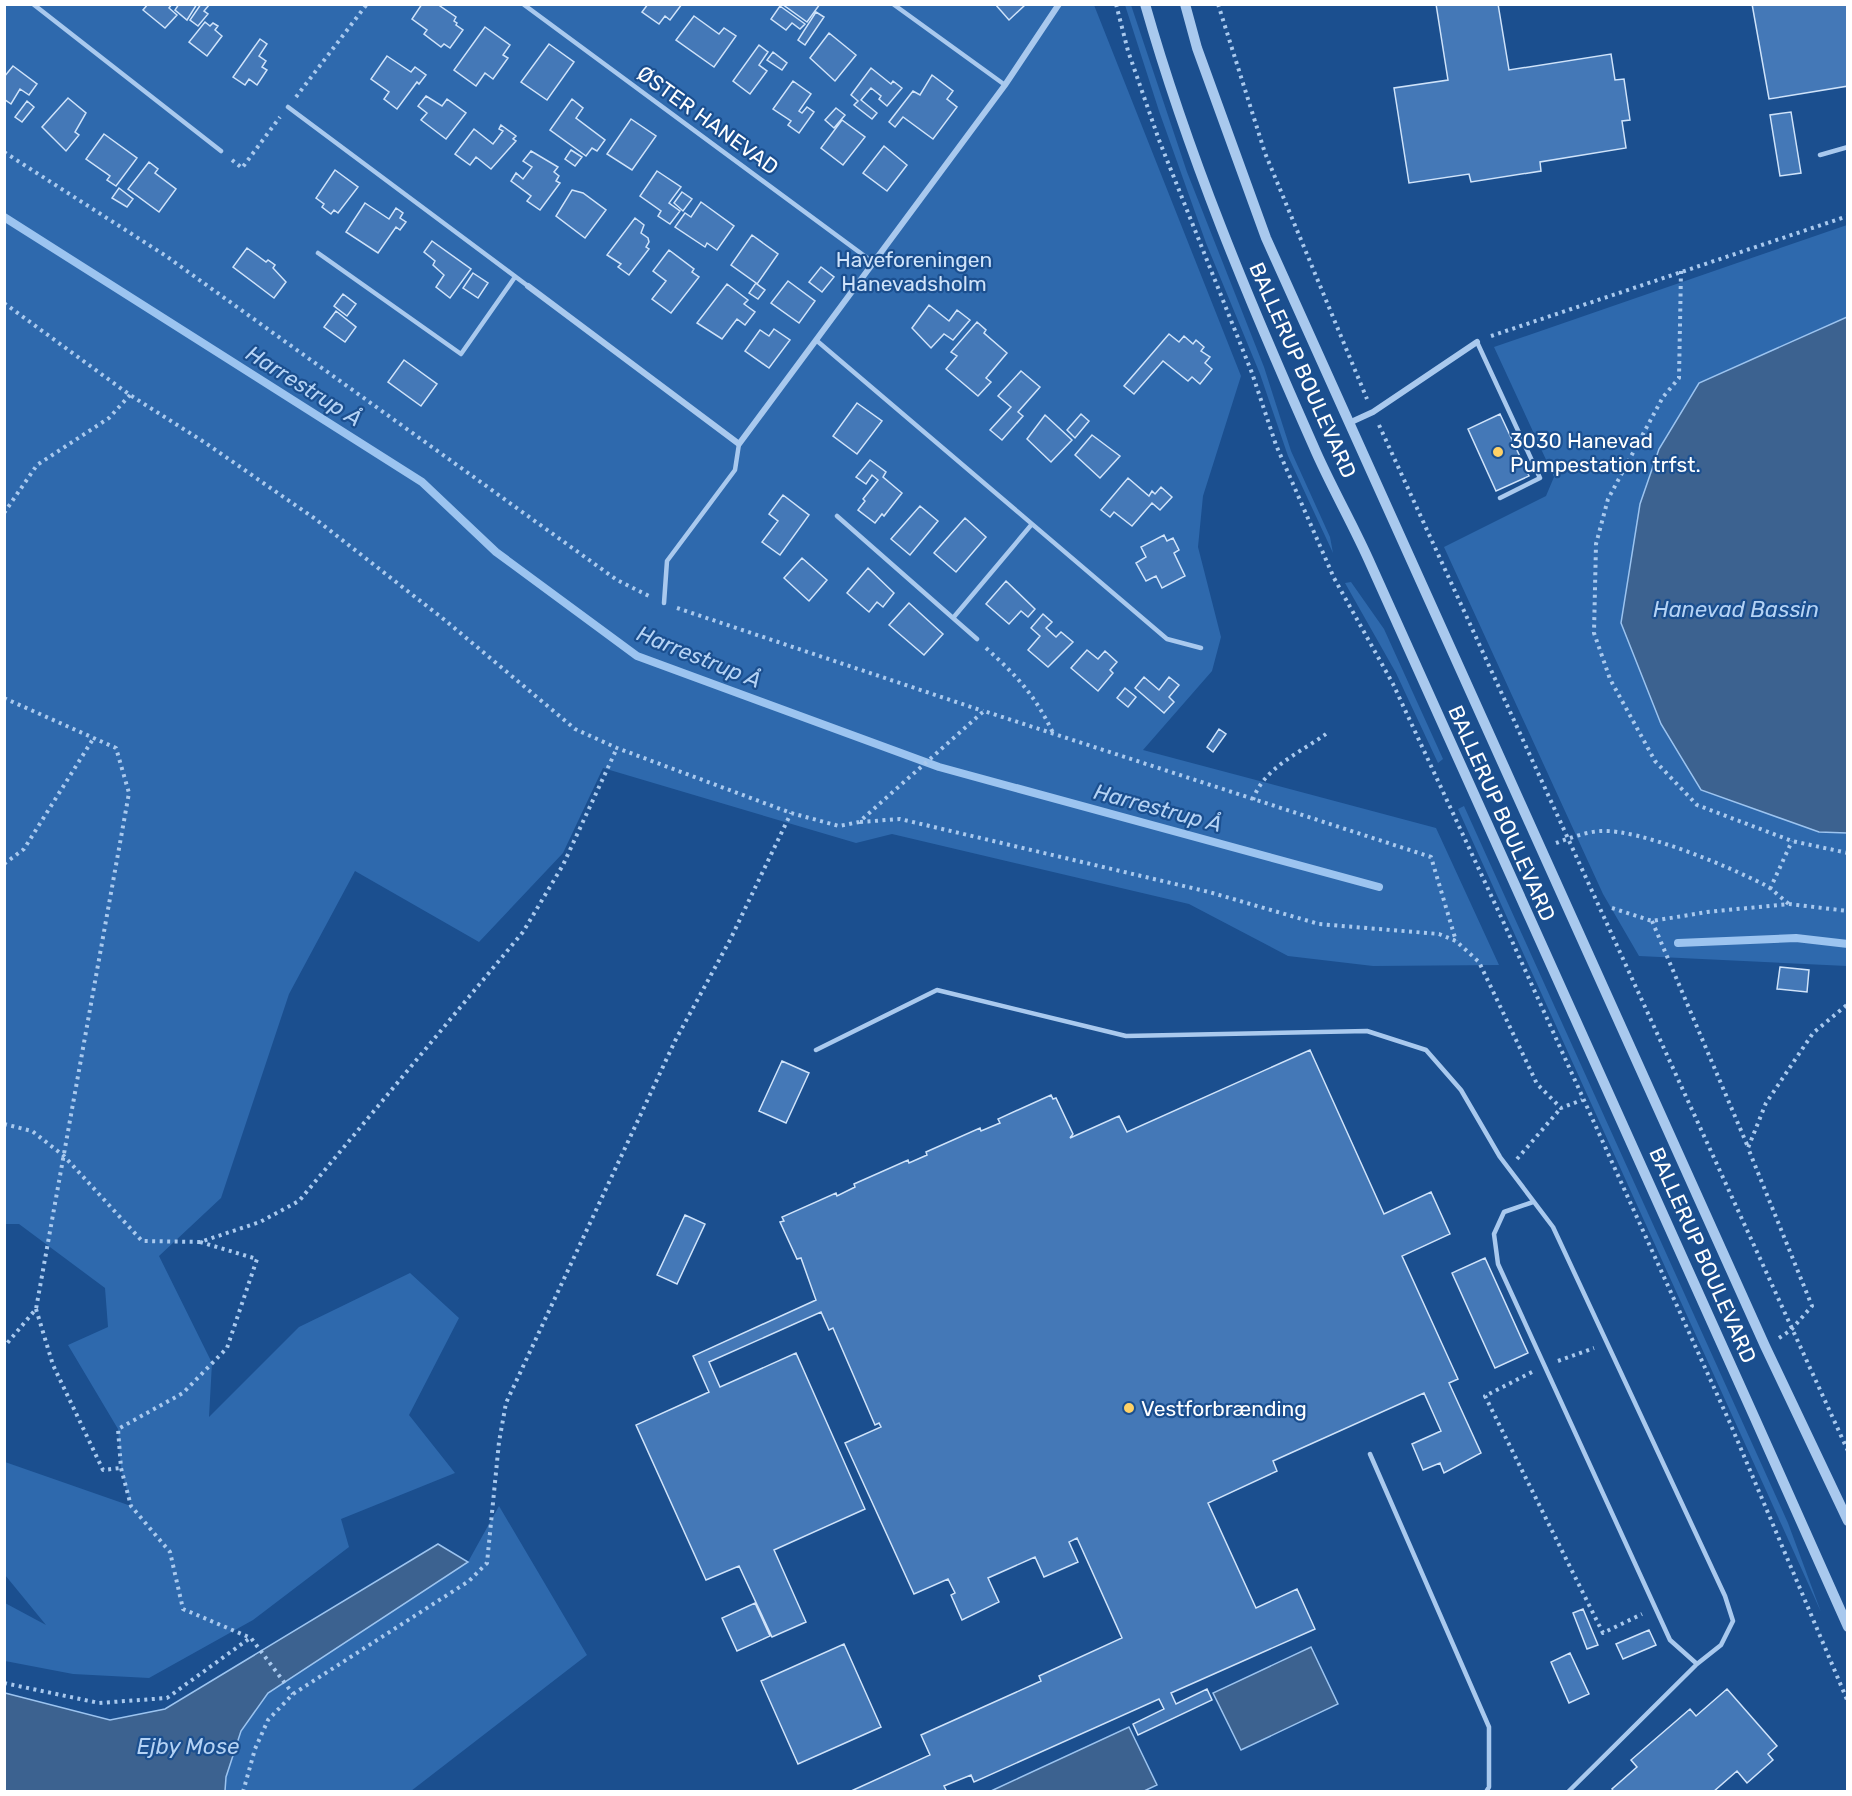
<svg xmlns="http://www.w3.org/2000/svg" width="1852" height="1796" font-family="Rubik,sans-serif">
<rect width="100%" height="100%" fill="#1b4f8f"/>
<path fill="#2e69ad" d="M5 5H1094L1241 376 1203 496 1198 547 1221 637 1212 671 1143 750 1436 828 1499 965 1373 966 1288 956 1189 904 892 834 856 843 603 768 563 853 479 942 355 871 289 994 221 1198 159 1256 212 1363 209 1417 299 1327 410 1273 459 1318 409 1415 455 1473 341 1519 349 1547 253 1620 149 1678 73 1674 5 1661V1603L46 1625 5 1575V1462L131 1506 121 1468 118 1429 68 1345 108 1327 105 1288 19 1224H5Z
M1125 5H1131L1187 172 1264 367 1291 451 1330 537 1333 553 1288 456 1260 374 1206 243 1159 111Z
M1847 225V317L1699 383 1660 449 1640 504 1819 832 1847 833V966L1639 956 1603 894 1444 547 1546 496 1554 477 1494 347Z
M1351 582 1384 629 1443 759 1438 763 1396 673 1345 583Z
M1464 806 1788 1523 1821 1612 1458 809Z
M499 1506 587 1655 411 1791 225 1792 226 1777 241 1731 268 1693 468 1562Z"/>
<path fill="#3c6290" stroke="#9cc4f0" stroke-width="1.5" d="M1847 317H1848L1847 833 1819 832 1701 790 1661 724 1621 623 1640 504 1659 449 1699 383Z
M438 1544 468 1562 268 1693 241 1731 226 1777 225 1791H5V1693L110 1720 165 1709Z
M1311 1647 1338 1704 1241 1750 1213 1693Z
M1129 1727 1157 1785 1142 1792 991 1791Z"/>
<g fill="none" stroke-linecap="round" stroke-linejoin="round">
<path stroke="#9cc4f0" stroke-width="8" d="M4 217 422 482 496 552 637 656 939 767 1379 887
M1678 943 1796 938 1848 944"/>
</g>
<path fill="#4478b7" stroke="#cfe3fa" stroke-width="1.5" d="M148 4H172L169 8 177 15 165 28 143 10Z
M179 4H197L187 20 175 10Z
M201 4 209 5 204 11 208 14 198 26 190 20Z
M422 4H437L456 17 454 21 457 23 456 25 463 30 450 48 444 44 441 47 424 34 427 30 412 19Z
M648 4H682L670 20 665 16 659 24 642 12Z
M782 4H820L807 22Z
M995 4H1026L1009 20Z
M1436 4H1498L1509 70 1611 54 1615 80 1624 79 1630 120 1622 121 1626 148 1540 162 1541 171 1471 182 1469 174 1409 183 1394 88 1448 80Z
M1752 4H1848V86L1769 99Z
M780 6 805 24 800 29 792 23 786 30 771 19Z
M816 12 824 17 805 45 798 40Z
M694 16 719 34 724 28 736 36 714 67 676 40Z
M205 22 210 26 213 23 218 26 215 30 222 36 207 56 189 42Z
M485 27 510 45 503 55 508 58 493 79 485 73 476 86 454 70Z
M829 33 856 55 835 81 810 58Z
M260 39 267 44 259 56 266 61 262 67 267 70 257 85 249 79 245 85 233 77Z
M549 44 574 62 547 100 521 82Z
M759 45 768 52 759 65 767 71 750 94 733 81Z
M773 52 787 63 782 70 767 60Z
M387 56 411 72 415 67 426 75 419 84 417 82 397 109 384 99 389 92 371 79Z
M13 66 37 84 29 95 20 89 11 104 4 99V77Z
M871 68 891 84 893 81 902 88 887 106 879 99 881 96 871 88 861 100 877 113 872 119 854 105 858 101 851 95Z
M932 75 953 91 947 99 957 107 933 139 903 117 895 127 889 122 913 91 920 95Z
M793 81 811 94 799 111 802 113 807 107 814 112 799 133 788 125 791 121 773 109Z
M426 96 442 106 447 99 466 113 446 139 421 120 427 113 418 106Z
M68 98 86 113 75 132 79 135 66 151 42 127Z
M572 99 583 108 576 118 605 140 597 151 592 148 586 156 550 130Z
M27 101 34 107 22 122 15 117Z
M836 108 845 115 834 128 825 120Z
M1791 112 1801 173 1780 176 1770 115Z
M631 119 656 136 632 170 607 154Z
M842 120 865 137 843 165 821 148Z
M501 125 516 136 513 139 516 141 491 169 476 157 470 165 455 154 474 129 493 144 503 131 499 129Z
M104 134 137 158 116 186 107 180 110 176 86 159Z
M884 146 907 165 887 191 863 173Z
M571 150 582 157 575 166 565 159Z
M531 151 558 167 554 172 559 176 556 181 560 183 540 210 527 201 531 196 511 181 516 173 523 179 532 167 523 161Z
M149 162 158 169 155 173 176 189 159 212 128 189Z
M335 170 358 187 338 213 334 210 331 214 322 207 324 204 316 198Z
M657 171 681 187 669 203 680 211 670 224 658 216 661 211 640 196Z
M119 188 133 199 127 207 112 198Z
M572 190 583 193 606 210 585 238 556 216Z
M682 192 692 199 683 211 674 203Z
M701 202 734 226 717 250 707 243 705 247 675 227 685 213 691 217Z
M365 203 389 219 396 208 403 213 400 218 406 222 400 230 396 227 378 253 346 232Z
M635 218 644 225 641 233 648 238 649 242 646 247 649 249 629 275 618 267 621 264 607 255Z
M752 235 778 254 757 284 765 290 758 299 749 293 756 283 731 265Z
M432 241 471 269 450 298 436 287 444 275 433 265 435 261 424 252Z
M247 248 266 262 268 260 275 265 273 268 286 282 274 298 233 267Z
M669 250 694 269 692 272 699 277 671 313 652 299 666 281 653 271Z
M821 267 834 277 822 292 809 282Z
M473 273 488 283 478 298 463 288Z
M788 281 815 301 799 323 771 303Z
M727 284 748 300 744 304 755 312 745 325 737 319 722 339 697 323Z
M343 294 356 304 347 316 334 306Z
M929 305 949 321 957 310 970 320 953 340 944 334 931 348 912 328Z
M336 311 356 327 345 342 324 327Z
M977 322 986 330 984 333 1007 353 986 378 991 382 978 396 946 369 957 356 951 352Z
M774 329 790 340 769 368 745 351 760 330 769 336Z
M1169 334 1179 342 1184 336 1193 344 1196 340 1204 347 1201 351 1210 357 1205 363 1212 369 1200 384 1192 377 1188 381 1163 361 1134 394 1124 386Z
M404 360 437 384 421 406 388 382Z
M1021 371 1040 387 1018 412 1023 416 1002 440 990 430 1011 407 998 396Z
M857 403 882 421 857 454 833 436Z
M1081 414 1089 421 1075 438 1067 430Z
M1500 414 1529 476 1496 491 1468 429Z
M1045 415 1072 440 1051 462 1027 439Z
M1092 435 1120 456 1100 478 1075 455Z
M870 460 886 472 883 477 902 493 884 516 882 514 875 523 858 510 865 501 863 499 878 480 872 475 866 484 856 477Z
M1128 478 1149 496 1152 491 1155 494 1161 487 1172 497 1160 510 1152 503 1132 526 1114 512 1110 517 1101 510Z
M783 495 809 515 780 555 762 542 778 521 769 514Z
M920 506 938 521 910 555 891 539Z
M965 518 986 537 956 572 934 553Z
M1164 535 1167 541 1173 538 1179 550 1174 553 1185 576 1162 588 1156 576 1146 581 1136 563 1146 557 1141 547Z
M802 558 827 580 809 601 784 578Z
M868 568 894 593 883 607 877 602 869 612 847 593Z
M1006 581 1035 609 1028 617 1021 611 1009 624 986 604Z
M909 603 943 634 924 655 889 625Z
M1043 614 1052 622 1046 628 1056 637 1061 632 1073 642 1048 667 1028 650 1040 636 1031 628Z
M1087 650 1098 659 1105 651 1117 662 1110 670 1113 673 1098 691 1071 668Z
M1144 677 1159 690 1169 677 1179 685 1169 697 1174 702 1164 713 1135 688Z
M1125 688 1136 697 1128 707 1117 698Z
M1219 729 1226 734 1213 752 1207 747Z
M1780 967 1809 970 1807 992 1777 989Z
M1310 1050 1384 1214 1431 1192 1450 1234 1402 1256 1458 1379 1449 1383 1481 1453 1444 1473 1440 1463 1423 1470 1412 1444 1441 1431 1424 1393 1273 1461 1277 1471 1208 1503 1256 1608 1297 1589 1315 1629 1171 1693 1176 1704 1207 1689 1212 1700 1138 1735 1133 1724 1164 1709 1159 1699 974 1782 971 1775 944 1786 947 1792H849L930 1755 921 1735 1041 1681 1039 1676 1122 1638 1077 1538 1069 1542 1078 1562 1044 1577 1035 1557 988 1578 999 1602 962 1620 951 1595 955 1593 948 1579 914 1594 845 1443 881 1427 879 1423 875 1425 833 1328 829 1330 821 1312 709 1362 720 1387 796 1353 865 1509 774 1550 806 1622 772 1637 739 1566 706 1580 636 1425 709 1392 693 1356 816 1300 801 1258 797 1259 780 1222 784 1221 782 1217 836 1193 837 1196 855 1187 854 1184 908 1160 909 1163 927 1155 926 1152 980 1128 981 1131 1000 1123 998 1119 1051 1095 1053 1099 1056 1098 1073 1134 1070 1138 1119 1116 1127 1132Z
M782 1061 809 1073 786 1123 759 1111Z
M685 1215 705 1224 677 1284 657 1275Z
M1485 1258 1528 1353 1495 1368 1452 1273Z
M755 1603 770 1636 737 1651 722 1618Z
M1583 1609 1598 1645 1587 1649 1573 1613Z
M1649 1630 1656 1645 1623 1659 1616 1644Z
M844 1644 881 1727 798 1764 761 1681Z
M1570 1653 1589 1694 1569 1703 1551 1662Z
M1727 1689 1777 1746 1768 1754 1773 1760 1747 1783 1737 1771 1713 1792H1614L1612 1789 1637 1767 1631 1760 1690 1709 1696 1716Z"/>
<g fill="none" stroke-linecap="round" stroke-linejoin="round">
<path stroke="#a9c9ee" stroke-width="4" stroke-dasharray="3 4.5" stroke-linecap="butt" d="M1116 4 1128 51 1159 140 1252 373 1276 445 1334 578 1393 684 1502 919 1730 1423 1848 1702
M1218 4 1265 153 1367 399
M296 97 367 4
M4 152 166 256 617 580 651 597
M232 160 242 168 280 117
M1681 271 1679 378 1663 397 1608 499 1596 544 1594 633 1610 679 1655 761 1697 805 1792 841 1848 853
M4 303 130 395 204 442 314 518 446 621 575 729 617 748 791 813 839 826 859 822 984 711 1431 857 1456 941
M1491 336 1848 216
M1379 425 1848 1451
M4 513 37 465 109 418 130 395
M677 608 983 711
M986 648C1017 676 1035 695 1053 733
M4 698 116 748 129 793 36 1309 4 1347
M1253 800C1263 768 1301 752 1326 734
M860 822 900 819 1209 892 1319 924 1439 934 1456 941 1479 962 1537 1084 1561 1108 1582 1100
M1556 843C1570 838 1585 832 1601 831 1640 829 1727 866 1763 884 1773 889 1781 898 1789 904
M4 864 24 849 93 739
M1770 889 1792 841
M1612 908 1652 921 1707 912 1789 904 1848 911
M1652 921 1748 1147
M4 1124 32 1131 64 1156 142 1241 200 1242 260 1222 299 1201 523 932 563 865 617 748
M1517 1159 1561 1108
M200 1242 257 1259 227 1348 183 1393 118 1429 121 1468 131 1506 170 1552 183 1609 251 1638 293 1694
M36 1309 53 1365 103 1470 121 1468
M1779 1338 1791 1330 1812 1306 1748 1148 1766 1103 1813 1033 1848 1004
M1558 1361 1594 1348
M1532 1372 1485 1396 1603 1633 1642 1614
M4 1683 99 1703 167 1698 250 1638
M243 1792 255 1749 268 1720 293 1694 469 1581 487 1563 499 1442 506 1403 675 1041 730 940 791 813"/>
<path stroke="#a9c9ee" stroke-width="4.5" d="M33 4 221 151
M523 4 874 263
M893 4 1005 85
M288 107 528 286
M1820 155 1848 147
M318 253 461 354 515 277
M816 340 1167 639 1201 648
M1477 342 1540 478 1500 498
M837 516 953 618 1032 524
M664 603 667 561 735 470 739 444
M953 618 977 639
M816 1050 937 990 1126 1036 1367 1031 1426 1050 1461 1090 1500 1157 1553 1227 1725 1596 1733 1621 1721 1645 1697 1664 1568 1792
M1533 1202 1504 1212 1494 1234 1498 1264 1670 1640 1697 1664
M1370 1454 1489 1727V1787L1486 1792"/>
<path stroke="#a9c9ee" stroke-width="6" d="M528 286 739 444 1005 85 1059 4
M1349 423 1373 412 1477 342"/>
<path stroke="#a9c9ee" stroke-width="10" d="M1145 4C1188 155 1249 301 1313 445 1330 485 1353 524 1371 565 1527 920 1691 1272 1848 1627
M1185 4 1197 48 1266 238 1765 1346 1848 1521"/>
</g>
<g fill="#ffd166" stroke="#1b4f8f" stroke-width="2">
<circle cx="1498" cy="452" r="6"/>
<circle cx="1129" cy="1408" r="6"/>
</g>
<g text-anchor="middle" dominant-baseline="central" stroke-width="4.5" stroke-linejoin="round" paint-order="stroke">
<g font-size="21" fill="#fff" stroke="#1b4f8f">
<text transform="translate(708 120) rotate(36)">ØSTER HANEVAD</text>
<text transform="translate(1303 370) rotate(66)">BALLERUP BOULEVARD</text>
<text transform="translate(1502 813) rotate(66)">BALLERUP BOULEVARD</text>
<text transform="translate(1703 1255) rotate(66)">BALLERUP BOULEVARD</text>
</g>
<g font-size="21" fill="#cfe3fa" stroke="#1b4f8f">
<text x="914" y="259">Haveforeningen<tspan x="914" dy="24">Hanevadsholm</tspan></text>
</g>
<g font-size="21" fill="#fff" stroke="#1b4f8f" text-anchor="start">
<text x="1510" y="440">3030 Hanevad<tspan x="1510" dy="24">Pumpestation trfst.</tspan></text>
<text x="1141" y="1408">Vestforbrænding</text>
</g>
<g font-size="22" font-style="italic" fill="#b5d3f5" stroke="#1b4f8f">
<text transform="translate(304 386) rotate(32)">Harrestrup Å</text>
<text x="1736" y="609">Hanevad Bassin</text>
<text transform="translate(699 657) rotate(22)">Harrestrup Å</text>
<text transform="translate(1158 808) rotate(15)">Harrestrup Å</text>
<text x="188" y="1746">Ejby Mose</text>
</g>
</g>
<rect width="1852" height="1796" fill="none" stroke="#ffffff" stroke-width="12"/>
</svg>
